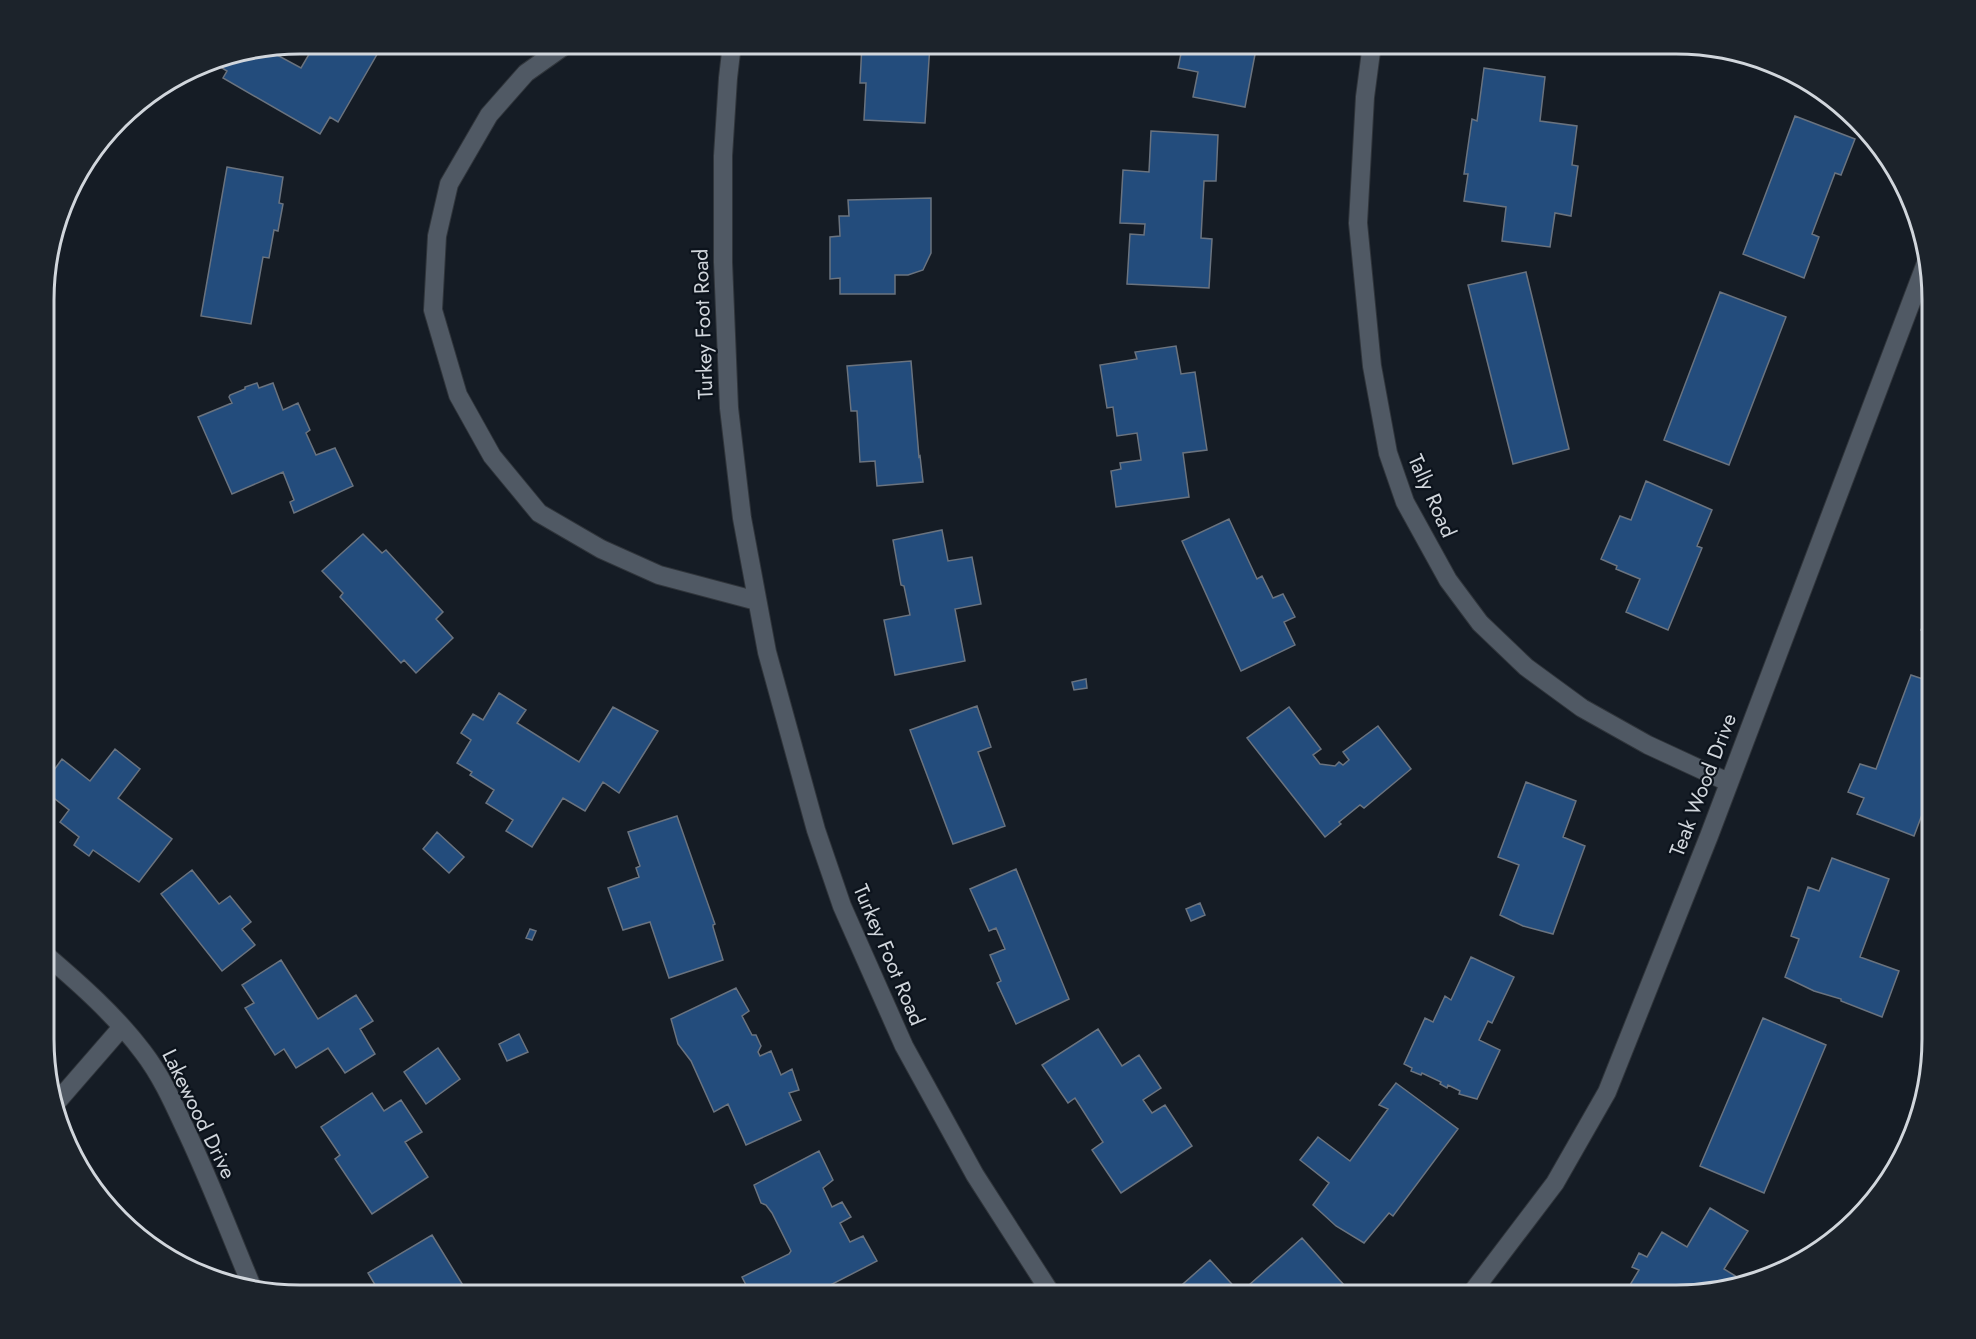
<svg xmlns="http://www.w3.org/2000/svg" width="1976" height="1339" font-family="Jost,sans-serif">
<rect width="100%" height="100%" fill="#151c25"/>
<path fill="#15355a" d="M1926 1074 1928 1075 1919 1122 1889 1177Z"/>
<path fill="#234c7c" stroke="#6a737f" stroke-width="1.5" d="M315 44H383L338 122 330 117 320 134 223 78 227 71 211 61 268 50 301 68Z
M862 44H930L925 123 864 120 866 83H860Z
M1183 44H1257L1245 107 1193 97 1198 72 1178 68Z
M1516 44H1567L1565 53Z
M1484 68 1545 77 1540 121 1577 126 1572 165 1578 166 1571 216 1555 213 1550 247 1502 241 1506 207 1464 201 1468 174H1464L1472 119 1477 121Z
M1795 116 1855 139 1841 175 1835 173 1812 234 1819 237 1804 278 1743 254Z
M1151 131 1218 135 1216 181H1204L1201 238 1212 239 1209 288 1127 284 1130 234 1144 235 1145 224 1120 223 1123 170 1149 172Z
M227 167 283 177 279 203 283 204 278 231 274 230 269 258 263 257 251 324 201 316Z
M931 198V253L923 270 908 275H895V294H840V278L830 279V237L840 236 839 216H849L848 200Z
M1526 272 1569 449 1513 464 1468 285Z
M1720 292 1786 317 1729 465 1664 440Z
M1176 346 1181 374 1195 372 1207 450 1183 453 1189 497 1116 507 1111 471 1121 469 1120 463 1141 460 1137 433 1117 436 1113 407 1107 408 1100 365 1137 359 1135 352Z
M911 361 919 457 920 456 923 482 877 486 875 461 860 462 857 411H851L847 366Z
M257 383 259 388 273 383 283 410 298 403 310 430 306 433 316 455 335 448 353 486 294 513 290 502 294 500 283 472 232 494 198 417 232 403 229 397 230 395 245 389V387Z
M1646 481 1712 510 1697 546 1702 548 1668 630 1626 612 1640 579 1616 569 1617 566 1601 559 1620 516 1631 520Z
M1229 519 1257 579 1262 576 1273 598 1283 594 1295 617 1284 622 1295 645 1241 671 1182 541Z
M942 530 948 561 972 557 981 604 955 609 965 661 895 675 884 620 910 615 904 586 901 585 893 540Z
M363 534 382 553 386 550 443 612 436 619 453 638 416 673 404 660 401 663 340 597 343 593 322 571Z
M1932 603V634L1921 630Z
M1911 675 1932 682V788L1914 836 1857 814 1864 798 1848 792 1860 764 1876 769Z
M46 678 53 682 46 694Z
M1086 679 1087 688 1074 690 1072 682Z
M499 693 526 710 517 723 579 762 613 707 658 731 619 793 603 782 585 811 563 798 532 847 506 831 513 820 486 803 494 790 470 775 472 772 457 763 471 740 461 733 473 714 483 720Z
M977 706 991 747 978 752 1005 826 953 844 910 730Z
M1289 707 1321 749 1313 755 1320 764 1335 766 1339 762 1343 765 1349 760 1343 752 1378 726 1411 769 1364 808 1360 805 1339 822 1341 824 1325 837 1247 738Z
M115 749 140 769 118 798 172 839 139 882 93 850 89 856 74 845 79 837 60 822 69 810 46 792V781L62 759 90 781Z
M1526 782 1576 801 1563 837 1585 846 1553 934 1523 926 1500 915 1519 865 1498 857Z
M677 816 715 924 713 925V927L723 960 669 978 650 922 623 930 608 888 639 877 636 868 640 866 628 832Z
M437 832 464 857 449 873 423 849Z
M1832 858 1889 879 1860 957 1899 971 1882 1017 1841 1001V999L1814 991 1785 977 1799 939 1791 936 1808 887 1819 891Z
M1016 869 1069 999 1016 1024 997 983 1001 981 990 955 1005 949 996 928 989 931 970 889Z
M192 870 219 904 230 896 251 922 242 929 255 945 222 971 161 894Z
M1200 903 1205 915 1191 921 1186 909Z
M530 929 536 931 532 940 526 938Z
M1471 957 1514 977 1492 1023 1488 1021 1479 1040 1500 1050 1477 1099 1459 1094 1460 1091 1448 1085 1447 1088 1440 1084 1441 1082 1422 1073 1421 1075 1411 1071 1412 1068 1404 1064 1425 1018 1433 1022 1445 996 1451 1000Z
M281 960 318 1019 356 995 373 1021 360 1029 375 1054 345 1073 328 1048 296 1068 284 1049 275 1055 245 1008 254 1003 242 985Z
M736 988 749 1011 742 1016 752 1035H756L761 1046 758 1052 760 1056 771 1051 781 1075 792 1069 799 1090 789 1093 801 1120 746 1145 728 1104 714 1112 691 1061 678 1044 671 1019Z
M1763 1018 1826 1045 1764 1193 1700 1166Z
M1098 1029 1122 1066 1139 1055 1161 1088 1143 1100 1152 1113 1165 1105 1192 1146 1121 1193 1092 1150 1103 1142 1075 1098 1068 1103 1042 1065Z
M519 1034 528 1052 507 1061 499 1044Z
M438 1048 460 1079 426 1104 404 1072Z
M1396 1083 1458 1129 1393 1216 1389 1213 1364 1243 1336 1226 1313 1205 1329 1183 1300 1160 1318 1137 1350 1161 1388 1109 1379 1105Z
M372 1093 384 1111 401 1100 422 1132 405 1142 428 1177 372 1214 335 1159 340 1155 321 1127Z
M819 1151 833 1180 823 1188 832 1207 842 1202 851 1217 840 1223 850 1242 863 1236 877 1261 811 1295H751L742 1277 789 1254 791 1251 772 1213 766 1205 761 1203 754 1185Z
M1710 1208 1748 1231 1724 1269 1742 1280 1676 1295H1624L1639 1270 1632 1267 1639 1253 1647 1257 1662 1232 1687 1247Z
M432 1235 469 1295H381L368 1273Z
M1302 1238 1344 1285 1332 1295H1176L1174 1292 1210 1260 1240 1293Z"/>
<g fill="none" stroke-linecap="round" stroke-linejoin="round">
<g stroke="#30353b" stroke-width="20">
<path id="street" d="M567 44 526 73 489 115 449 184 437 236 433 310 458 395 492 456 539 513 601 549 659 575 757 601
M732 44 728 78 723 156V262L729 408 742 518 767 652 816 830 842 906 904 1046 975 1175 1052 1295
M1372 44 1365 97 1358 223 1372 366 1388 453 1405 502 1448 580 1480 623 1526 667 1582 708 1648 745 1728 782
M46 955C80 984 116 1016 143 1052 160 1074 172 1100 183 1124 209 1178 230 1234 253 1289
M56 1103 122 1027
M1470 1295 1555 1183 1607 1092 1709 836 1926 263"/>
</g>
<use href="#street" stroke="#505964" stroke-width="18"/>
</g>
<g text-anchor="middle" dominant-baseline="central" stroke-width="4.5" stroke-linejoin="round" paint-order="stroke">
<g font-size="21" fill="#d1d6dc" stroke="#0c131c">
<text transform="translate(703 324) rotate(-92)">Turkey Foot Road</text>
<text transform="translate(1432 496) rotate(66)">Tally Road</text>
<text transform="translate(1703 785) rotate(-69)">Teak Wood Drive</text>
<text transform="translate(889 955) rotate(67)">Turkey Foot Road</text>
<text transform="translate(199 1114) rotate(64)">Lakewood Drive</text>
</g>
</g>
<path d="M0 0H1976V1339H0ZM300 54H1676A246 246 0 0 1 1922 300V1039A246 246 0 0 1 1676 1285H300A246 246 0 0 1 54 1039V300A246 246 0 0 1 300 54Z" fill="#1c232b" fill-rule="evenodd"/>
<path fill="none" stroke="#d1d6dc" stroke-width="3" d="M300 54H1676A246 246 0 0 1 1922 300V1039A246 246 0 0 1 1676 1285H300A246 246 0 0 1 54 1039V300A246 246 0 0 1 300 54Z"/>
</svg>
